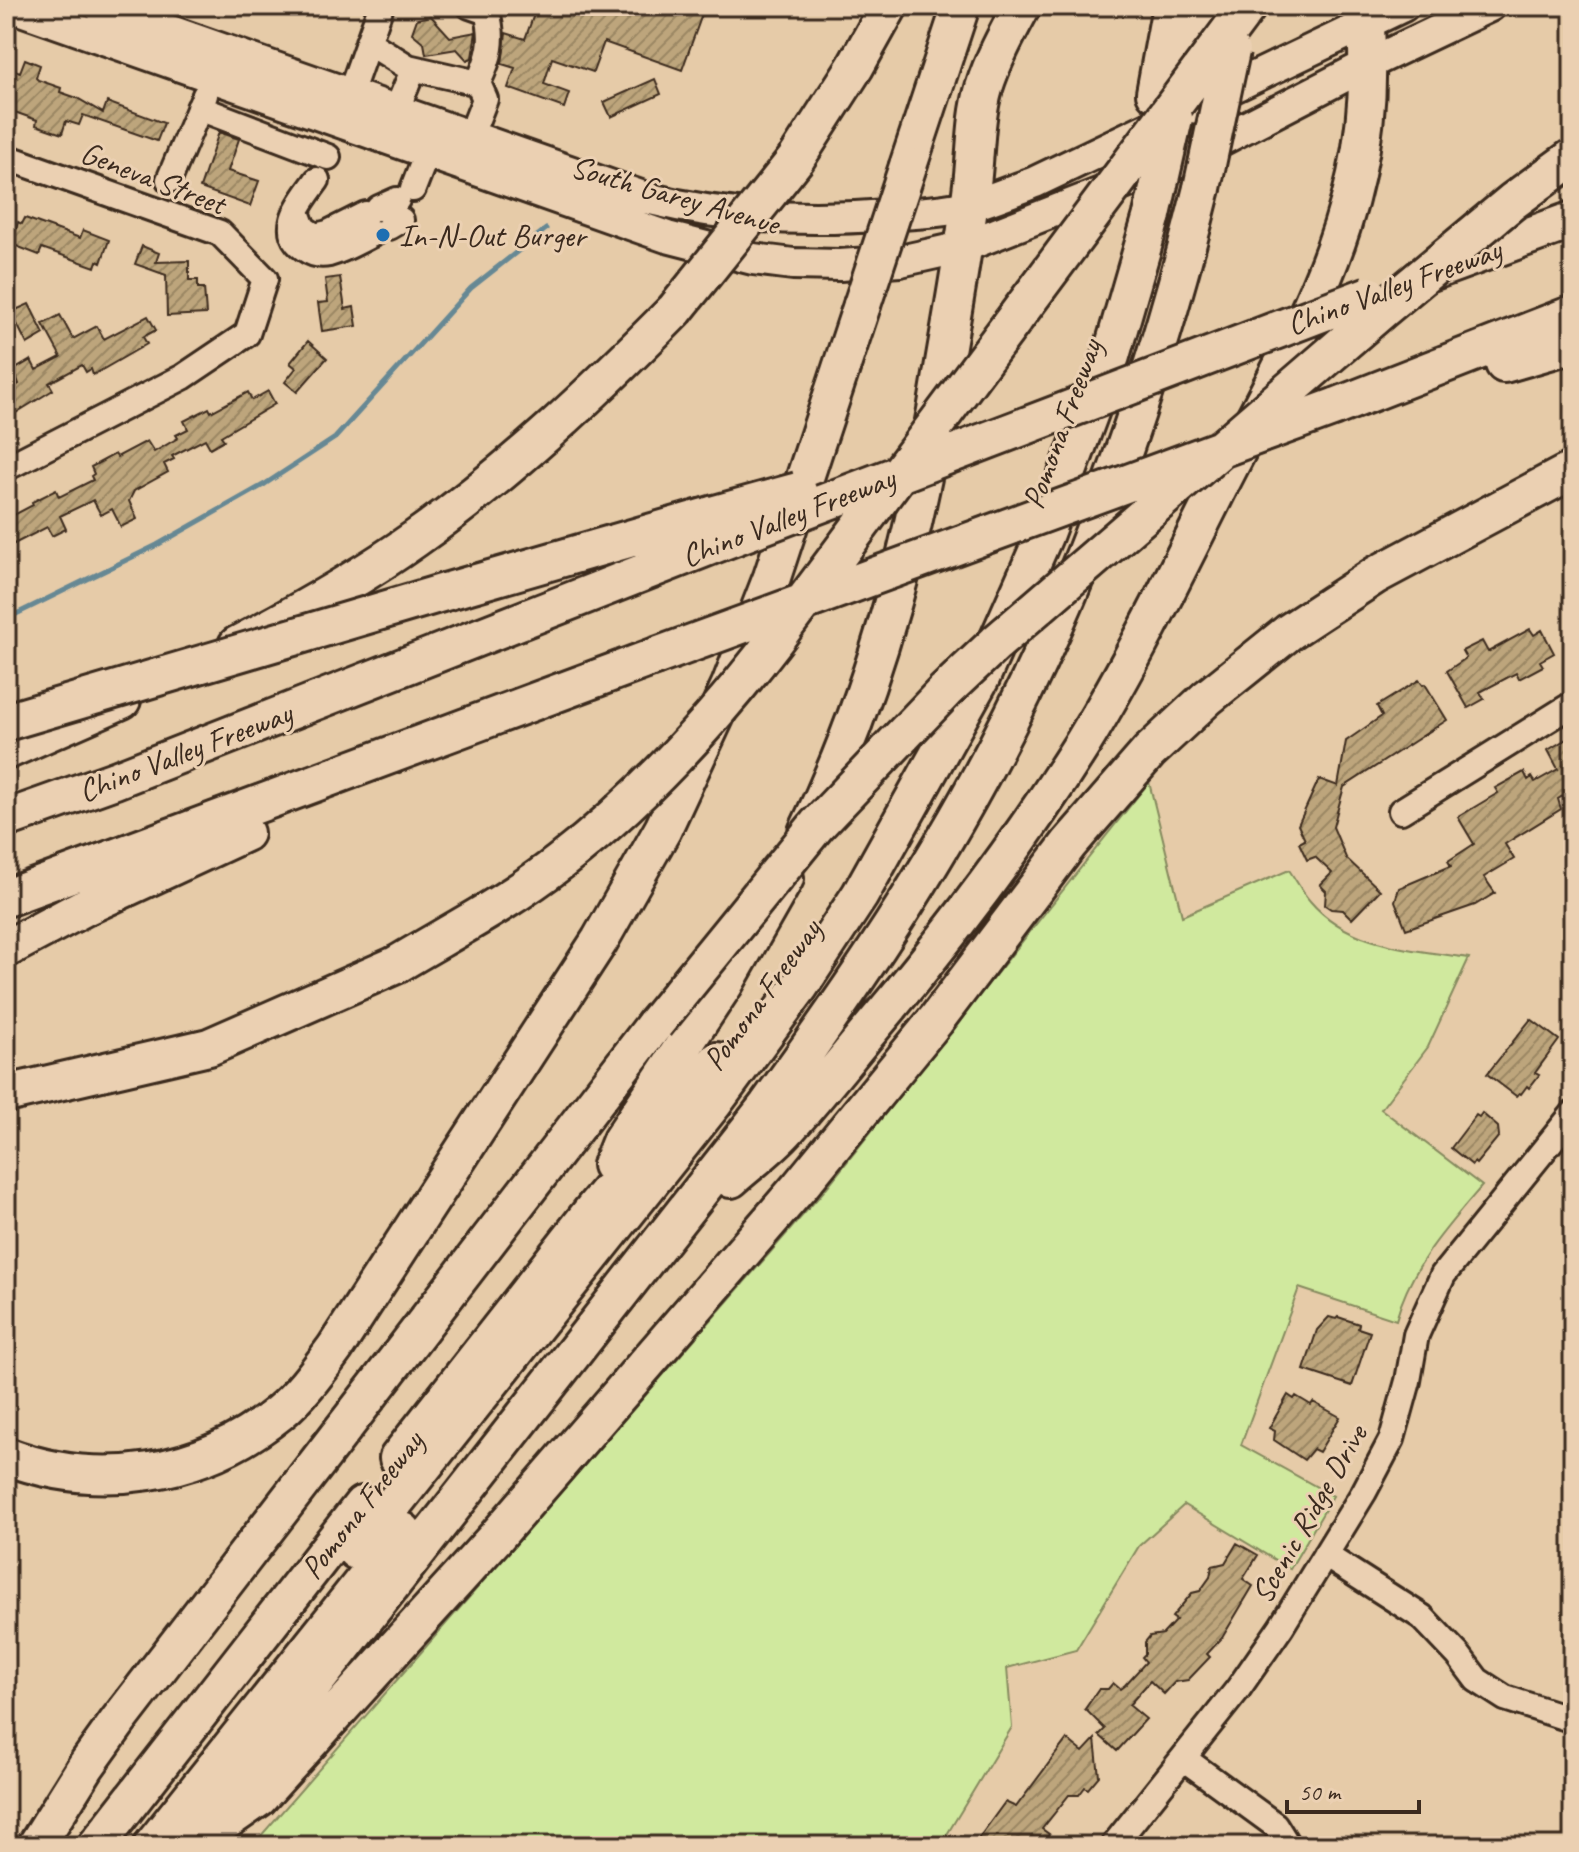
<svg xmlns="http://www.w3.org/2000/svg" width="1579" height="1852" font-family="Caveat,sans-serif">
<defs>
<pattern id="building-hatch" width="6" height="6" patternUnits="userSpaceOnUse" patternTransform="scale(2)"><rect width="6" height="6" fill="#bda57b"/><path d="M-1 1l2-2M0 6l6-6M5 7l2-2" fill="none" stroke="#9b8764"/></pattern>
</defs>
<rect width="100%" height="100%" fill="#e6cba8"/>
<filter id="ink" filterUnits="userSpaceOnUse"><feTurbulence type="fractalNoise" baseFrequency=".0125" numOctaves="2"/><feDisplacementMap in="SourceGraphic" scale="16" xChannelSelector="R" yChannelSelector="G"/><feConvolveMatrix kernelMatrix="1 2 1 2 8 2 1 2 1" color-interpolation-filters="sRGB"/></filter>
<g filter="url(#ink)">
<path fill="#d0e99e" stroke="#868a5e" stroke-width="2" d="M1149 782 1182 916 1289 870C1296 880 1302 892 1310 901 1350 948 1413 949 1469 958L1428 1047 1381 1109 1482 1186C1446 1228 1411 1266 1396 1320L1299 1288 1241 1445 1333 1496 1290 1569 1184 1505 1139 1546 1076 1650 1007 1668 1012 1727 940 1846H252L823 1192Z"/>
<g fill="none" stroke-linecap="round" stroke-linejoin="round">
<path stroke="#668894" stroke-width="5" d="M6 619 157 545 265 484 335 438 471 288 546 229"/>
</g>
<path fill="url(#building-hatch)" stroke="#3b2a1e" stroke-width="2" d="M537 6H705L682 70 604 42 593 72 552 58 544 84 569 93 564 108 508 88 515 68 502 64 506 33 525 39Z
M431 16 450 37 476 32 472 58 467 60 457 49 426 54 424 43 412 33 417 19Z
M25 59 40 65 36 78 38 80 61 88 60 92 77 98 103 113 107 102 164 123 157 141 83 115 79 125 66 121 62 134 36 125 37 120 6 109V67L20 72Z
M655 79 661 94 611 117 604 102Z
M219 132 239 139 228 171 259 181 250 206 200 188Z
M25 218 80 238 83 230 109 240 101 263 97 261 95 267 42 248 39 255 6 242V225L16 229 18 222 22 224Z
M142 246 159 253 156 262 189 261V280H198V288H204L206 314 167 316 166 275 135 264Z
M340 277 345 309 354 307 357 326 322 331 318 303 328 302 325 279Z
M29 304 44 334 27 344 11 312Z
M60 315 73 339 97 326 104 339 148 316 156 330 143 337 147 344 93 375 91 369 86 372 82 365 49 383 53 390 6 419V391L19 384 14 370 31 360 36 370 61 357 43 324Z
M308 341 327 358 297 392 285 382 296 368 290 363Z
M268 391 275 404 221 436 224 440 210 448 205 439 172 456 174 459 164 464 168 472 134 491 129 501 137 519 121 527 112 509 101 515 93 500 60 516 66 529 52 536 47 527 6 548V519L33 505 32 502 56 490 59 497 93 480 91 476 94 474 91 467 115 454 117 457 147 441 154 452 178 438 176 435 188 429 184 421 209 408 211 412 248 392 252 400Z
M1530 629 1534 635 1542 630 1554 653 1540 661 1543 666 1519 679 1516 673 1480 692 1484 699 1468 708 1447 671 1466 658 1462 651 1482 641 1488 652Z
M1419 680 1423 685 1425 684 1447 720 1344 787 1337 812 1333 827 1346 858 1380 890 1352 919 1343 910 1331 909 1325 905 1326 891 1320 885 1332 873 1315 857 1307 860 1299 843 1305 840 1298 825 1319 779 1338 786 1346 741 1382 716 1377 706Z
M1573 735V795L1571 791 1558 799 1561 809 1505 844 1514 859 1484 877 1495 893 1475 905 1406 929 1395 901 1399 888 1451 866 1448 861 1474 844 1458 817 1498 793 1495 788 1524 772 1528 780 1532 777 1535 782 1558 769 1548 750Z
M1531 1019 1559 1040 1535 1073 1539 1075 1529 1088 1527 1086 1521 1094 1519 1093 1516 1096 1487 1074Z
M1482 1113 1498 1127 1499 1136 1476 1164 1474 1162 1472 1165 1451 1148 1476 1115 1479 1117Z
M1329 1317 1336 1319 1338 1317 1359 1324 1358 1328 1370 1332 1352 1386 1304 1370 1317 1330Z
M1288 1395 1294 1399 1296 1396 1311 1405 1313 1402 1340 1417 1319 1452 1313 1449 1304 1460 1274 1440 1275 1431 1269 1428Z
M1237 1543 1258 1555 1243 1579 1253 1586 1222 1638 1207 1654 1210 1657 1188 1680 1175 1682 1164 1694 1150 1681 1129 1705 1146 1719 1117 1751 1099 1735 1105 1729 1085 1709 1099 1689H1108L1113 1683 1120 1689 1125 1685 1146 1662 1142 1657 1145 1654V1642L1150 1636 1163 1634 1176 1620 1172 1617 1192 1593 1200 1591 1210 1577 1212 1566 1225 1563Z
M1067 1739 1083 1752 1095 1739 1099 1776 1088 1789 1085 1787 1079 1795H1069L1042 1829 1049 1834 1041 1846H973L1005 1802 1016 1807Z"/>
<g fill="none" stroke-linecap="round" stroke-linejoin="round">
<g stroke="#3b2a1e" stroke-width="30">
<path id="minor" d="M470 6 487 12C495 40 490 57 478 83
M368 42 408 67 411 75 396 111
M408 67 478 83 485 99 470 137
M199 108 328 157
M345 108 381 6
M6 157 220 233 265 279 247 334 183 377 6 468
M169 180 205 95
M317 180C304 199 275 230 305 249 312 254 320 256 329 254 344 250 360 240 375 233
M413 189 427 153
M379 208 397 200
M297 212 303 228 315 236 328 233 366 214
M389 227 401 220
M1401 811 1573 704
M1325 1555 1422 1617 1459 1656 1477 1680 1505 1698 1573 1720
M1183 1758 1275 1825 1288 1846
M1113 1846 1238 1689 1281 1627 1364 1492 1392 1439 1408 1381 1416 1335 1443 1275 1573 1114"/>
</g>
<g stroke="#3b2a1e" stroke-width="36">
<path id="major" d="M10 6 667 237 753 259 793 264 840 265 900 261 963 247 1177 163 1368 64 1490 6
M99 6 646 198C726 218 805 222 887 215 915 213 945 212 972 205 993 199 1014 190 1035 182L1403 6"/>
</g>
<g stroke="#3b2a1e" stroke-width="42">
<path id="highway" d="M1183 77 1197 6
M1155 93 1171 6
M796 159 855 67 889 6
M908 166 961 6
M1428 273 1573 220
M1504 364 1573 344
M1335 407 1573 314
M445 592 715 514
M237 645C298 613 359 579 415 539 510 472 594 392 675 310
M6 751 122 700
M6 819 115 780 721 542
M807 832C879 684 918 525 944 363 954 304 965 244 972 184 976 152 975 119 984 88 993 59 1008 32 1022 6
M6 898 654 657
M6 949 83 908 245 833
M6 1094 209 1047 396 965
M611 1165 621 1140 724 985 785 878
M731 1179C750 1162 771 1147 787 1129 819 1093 849 1055 880 1018 954 930 1022 840 1083 743 1133 661 1175 575 1218 489 1303 321 1385 204 1364 6
M6 1456C99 1491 201 1476 279 1413 301 1395 318 1371 335 1348L600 940 663 829 730 685 772 577 862 305
M398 1458 594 1208 717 1061
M356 1551 713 1104 800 986 860 895 981 678 1044 536 1111 356 1152 215
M205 1823 767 1106C843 1001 916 895 978 781 1080 595 1151 393 1202 188
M36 1846 86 1766 119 1720 655 1024
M96 1846 362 1505
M152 1846 403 1531
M190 1846 259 1798 496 1537 800 1186 936 1020 1069 844 1149 752 1207 698 1289 632 1376 575 1573 470"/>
</g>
<use href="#minor" stroke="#ebd0b2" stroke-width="24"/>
<use href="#major" stroke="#ebd0b2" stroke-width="30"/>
<use href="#highway" stroke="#ebd0b2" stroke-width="36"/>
<g stroke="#3b2a1e" stroke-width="42" stroke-linecap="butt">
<path id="highway-bridge" d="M1202 188 1231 51
M1152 215 1174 118
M862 305 908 166
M675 310 796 159
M715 514 798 491
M721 542 1369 295
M654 657 1335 407
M6 722 445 592
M396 965C451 932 509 902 560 862 643 798 712 722 775 640L1248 6
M655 1024 817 825 945 691 996 643 1382 310 1513 201 1573 157"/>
</g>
<use href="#highway-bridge" stroke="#ebd0b2" stroke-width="36"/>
</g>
</g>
<circle fill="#1f6fb2" stroke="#ebd0b2" stroke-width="3" cx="383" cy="235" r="8"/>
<g text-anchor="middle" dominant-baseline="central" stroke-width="6" stroke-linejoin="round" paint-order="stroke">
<g font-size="32" fill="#3b2a1e" stroke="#ebd0b2">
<text transform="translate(153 178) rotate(21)">Geneva Street</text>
<text transform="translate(675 195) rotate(16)">South Garey Avenue</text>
<text transform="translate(1394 287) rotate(-20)">Chino Valley Freeway</text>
<text transform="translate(1062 424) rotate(-70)">Pomona Freeway</text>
<text transform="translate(788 517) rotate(-21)">Chino Valley Freeway</text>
<text transform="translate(185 752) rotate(-21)">Chino Valley Freeway</text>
<text transform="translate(762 995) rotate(-54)">Pomona Freeway</text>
<text transform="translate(362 1505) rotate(-52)">Pomona Freeway</text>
<text transform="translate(1309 1514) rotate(-60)">Scenic Ridge Drive</text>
</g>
<g font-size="32" fill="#3b2a1e" stroke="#ebd0b2" text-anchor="start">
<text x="399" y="235">In-N-Out Burger</text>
</g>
</g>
<rect width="1579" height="1852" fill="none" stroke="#ebd0b2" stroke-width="32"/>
<rect x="16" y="16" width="1547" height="1820" fill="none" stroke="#3b2a1e" stroke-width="3" filter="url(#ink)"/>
<path d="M1287 1800v12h132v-12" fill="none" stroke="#3b2a1e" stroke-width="4"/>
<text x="1299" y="1800" font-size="24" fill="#3b2a1e" stroke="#ebd0b2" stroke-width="6" paint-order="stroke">50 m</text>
</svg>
